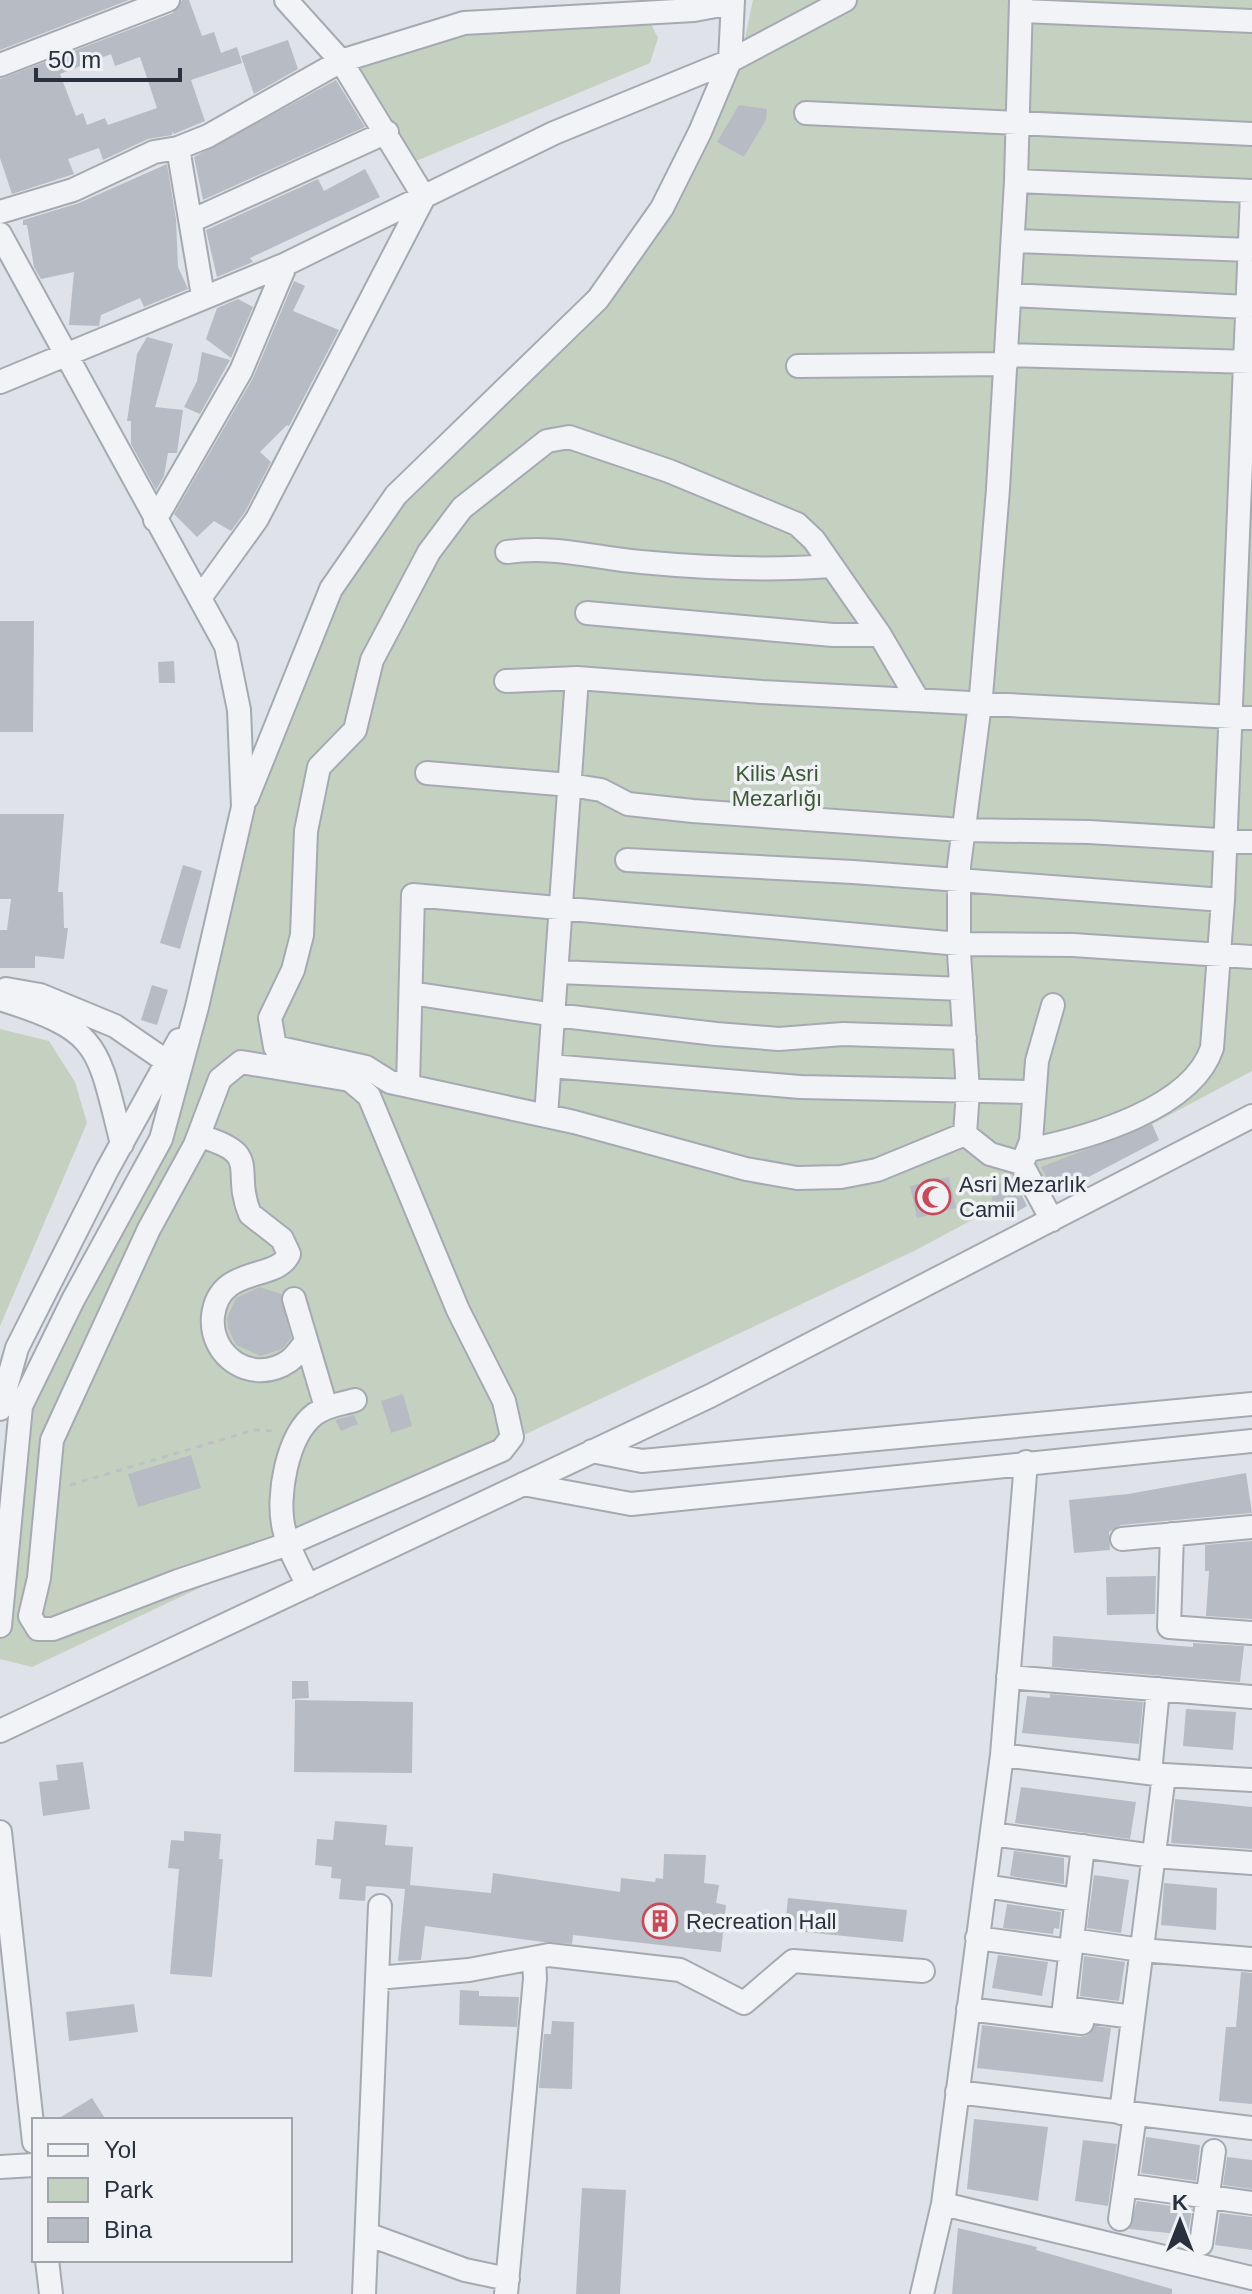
<svg xmlns="http://www.w3.org/2000/svg" width="1252" height="2294" font-family="Helvetica,sans-serif">
<rect width="100%" height="100%" fill="#dfe2e8"/>
<path fill="#c4d1c1" d="M753 0H1252V1071L914 1251 32 1667 0 1659V1580L22 1402 165 1125 217 889 333 585 398 491 599 295 739 67Z
M650 22 658 38 650 63 409 164 356 70 448 37Z
M0 1029 49 1041 75 1082 87 1123 0 1326Z"/>
<path fill="#b7bbc4" fill-rule="evenodd" d="M0 0H129L0 50Z
M182 0H189L202 36 214 32 221 53 237 47 242 63 191 80 205 121 174 134 172 132V135L148 139 103 160 99 148 68 159 74 174 12 194 0 158V79L173 13ZM111 54 115 66 140 57 157 108 108 125 105 118 87 125 83 113 76 116 60 74Z
M288 40 298 69 254 94 241 56Z
M336 80 365 127 203 200 194 157Z
M739 105 767 109 766 120 744 157 717 142Z
M167 164 176 219 178 267 188 289 144 307 140 298 101 315 99 326 69 325 74 272 41 279 34 267 27 225H23V220L79 203Z
M365 169 380 197 250 258 253 262 217 277 206 230 318 179 324 191Z
M294 281 305 286 293 311 339 330 289 426 287 425 260 452 271 462 245 512 231 531 214 521 197 537 174 514 253 378Z
M238 299 253 307 231 358 206 339 217 308Z
M147 337 173 344 155 407 183 410 177 453H168L164 476 156 490 131 444V421H127L137 354Z
M202 352 230 360 200 414 184 407 197 381Z
M0 621H34L33 732H0Z
M174 661 175 683H159L158 662Z
M0 814H64L58 892H63L64 928H68L64 959 35 956V968H0V930H7L11 899H0Z
M183 865 202 871 180 949 160 943Z
M152 985 168 990 157 1025 141 1020Z
M1152 1124 1159 1140 1056 1194 1041 1167Z
M949 1177 956 1208 917 1218 910 1186Z
M1013 1177 1027 1206 1002 1220 992 1201 993 1187Z
M260 1287 281 1294 291 1338 282 1349 261 1356 236 1345 228 1328 227 1318 236 1298Z
M403 1394 412 1426 391 1433 381 1401Z
M354 1415 358 1424 341 1431 335 1420Z
M191 1455 201 1488 138 1507 128 1474Z
M1246 1473 1252 1513 1121 1525 1109 1532 1110 1550 1074 1553 1069 1500 1128 1494Z
M1252 1541V1619L1206 1616 1209 1571H1205V1545Z
M1156 1576 1155 1614 1107 1615 1106 1577Z
M1053 1636 1193 1647V1643L1244 1646 1240 1682 1052 1667Z
M292 1681H308L309 1698 292 1699Z
M1050 1694 1143 1702 1139 1744 1022 1733 1027 1696 1050 1698Z
M295 1700 413 1702 412 1773 294 1772Z
M1186 1709 1236 1712 1233 1750 1183 1746Z
M83 1762 90 1809 43 1816 39 1782 58 1780 56 1765Z
M1021 1787 1136 1802 1130 1839 1015 1823Z
M1175 1799 1252 1807V1849L1171 1843Z
M335 1821 387 1825 385 1845 413 1847 410 1885 491 1893 493 1873 620 1892 621 1878 655 1882 656 1878 663 1879 664 1854 706 1855 704 1883 719 1885 716 1903 726 1905 721 1952 573 1935 572 1944 543 1942 425 1926 421 1960 398 1961 405 1889 366 1886 365 1901 339 1899 341 1879 331 1878 332 1867 315 1865 317 1839 333 1840Z
M184 1831 221 1834 219 1859H223L212 1977 170 1974 179 1869 168 1868 171 1840 184 1841Z
M1014 1851 1064 1858V1884L1010 1876Z
M1094 1875 1129 1880 1121 1933 1087 1928Z
M1164 1883 1217 1888 1216 1930 1161 1925Z
M788 1898 907 1910 903 1942 785 1930Z
M1007 1904 1061 1912 1059 1929 1054 1928 1053 1934 1003 1928Z
M998 1955 1048 1962 1042 1996 992 1988Z
M1084 1956 1125 1962 1119 2001 1080 1996Z
M1241 1972 1252 1973V2104L1219 2101 1226 2027H1236Z
M460 1990 479 1991V1996L519 1997 517 2027 459 2025Z
M134 2004 138 2032 69 2041 66 2012Z
M552 2021 574 2022 572 2089 539 2088 544 2034H551Z
M982 2025 1080 2037 1088 2035 1095 2026 1111 2028 1103 2082 977 2068Z
M92 2098 106 2120H56Z
M974 2119 1048 2127 1038 2201 967 2189Z
M1146 2137 1200 2145 1196 2181 1141 2173Z
M1083 2140 1117 2144 1108 2206 1075 2201Z
M1227 2157 1252 2160V2189L1223 2185Z
M582 2188 626 2190 620 2294H576Z
M1137 2201 1192 2209 1188 2235 1129 2229Z
M1220 2213 1252 2217V2250L1215 2245Z
M958 2228 1037 2247 1036 2250 1172 2289V2294H952Z"/>
<g fill="none" stroke-linecap="round" stroke-linejoin="round">
<g stroke="#a5a9b2" stroke-width="26">
<path id="minor" d="M1021 0 1016 181 998 489 981 696 959 866V953L968 1091 965 1134 990 1154 1021 1163
M1023 11 1252 21
M0 65 168 0
M806 113 1252 134
M178 148 203 296
M1016 181 1252 191
M0 212 73 190 154 152 178 148 208 136 341 61 464 23 694 10 732 3
M191 221 387 132
M0 234 226 646 239 710 243 807 197 1007 161 1139 73 1300 21 1406 0 1626
M1013 241 1250 250
M1010 295 1247 307
M1007 355 1252 362
M798 366 1006 364
M0 382 286 264 554 133 730 61 845 0
M155 520 241 371 286 264
M507 552C554 545 595 558 641 562 704 568 768 571 831 566
M200 598 257 519 424 197 341 61 286 0
M587 613 833 635H880
M506 681 577 678 762 692 1252 718
M918 700 880 635 814 540 797 524 669 471 569 437 547 441 462 508 429 552 372 660 355 730 319 767 306 831 302 935 293 970 270 1018 275 1047 366 1067 390 1082 574 1122 746 1169 797 1178 841 1177 877 1170 965 1134
M427 773 570 785 601 790 628 804 693 811 962 830 1089 832 1252 842
M247 798 331 589 396 495 598 299 662 208 700 132 730 61 733 0
M627 860 853 872 1223 900
M558 972 961 989
M6 989 40 995 115 1026 179 1070
M411 993 555 1015 716 1034 779 1039 843 1034 965 1038
M0 999C102 1031 97 1045 122 1144
M241 1062 350 1080 369 1096 458 1310 504 1401 512 1437 502 1450 288 1544 178 1581 53 1629H38L30 1616 39 1578 52 1440 149 1229 195 1145 220 1079Z
M550 1066 800 1087 1032 1092
M408 1086 413 895 959 944 1073 945 1252 957
M546 1116 577 678
M199 1136C264 1154 231 1169 250 1214L282 1239 289 1254C277 1282 219 1264 213 1316 209 1357 253 1386 289 1361 295 1357 300 1349 305 1343
M1029 1150C1087 1138 1192 1109 1212 1048L1223 900 1252 193
M1024 1159 1031 1141 1037 1061 1053 1005
M1021 1163 1052 1220
M294 1299 326 1407
M0 1409 17 1348 107 1170 179 1040
M592 1451 642 1461 1252 1404
M523 1484 631 1504 1252 1441
M1172 1534 1169 1627 1252 1633
M1122 1539 1252 1527
M308 1586C299 1567 288 1549 284 1529 276 1497 287 1435 315 1414 327 1405 342 1404 355 1400
M1008 1677 1252 1697
M0 1731 710 1396 1252 1116
M1002 1755 1164 1775 1252 1780
M1150 1773 1158 1689
M0 1832 34 2142
M992 1834 1154 1856 1252 1863
M1083 1846 1064 2008 1133 2017
M985 1886 1076 1900
M977 1938 1070 1951
M1072 1940 1141 1950 1252 1959
M377 1978 469 1970 549 1955 680 1970 744 2003 793 1961 923 1971
M968 2009 1082 2023
M957 2092 1252 2128
M1121 2113 1164 1775
M0 2167 34 2165
M1125 2185 1252 2203
M943 2204 1252 2278
M1120 2219 1135 2115
M367 2234 465 2270 508 2279
M1201 2244 1214 2151
M47 2260 51 2294
M364 2294 380 1906
M506 2294 535 1979 534 1958
M922 2294 943 2204 1002 1755 1026 1462"/>
</g>
<path stroke="#bec0c6" stroke-width="3" stroke-dasharray="6 6" stroke-linecap="butt" d="M70 1485 254 1430 277 1431"/>
<use href="#minor" stroke="#f2f3f6" stroke-width="22"/>
</g>
<defs>
<g id="mosque-ring" transform="scale(1.8)"><circle r="9.5" fill="#eff1f5" stroke="#c64a57" stroke-width="1.5"/><path d="M3.5-4.9A6 6 0 1 0 3.5 4.9A5 5 0 1 1 3.5-4.9Z" fill="#c64a57"/></g>
<g id="building-ring" transform="scale(1.8)"><circle r="9.5" fill="#eff1f5" stroke="#c64a57" stroke-width="1.5"/><path d="M-4-6H4V6H1V3H-1V6H-4ZM-2.5-4.3h1.7v1.8h-1.7ZM.8-4.3h1.7v1.8H.8ZM-2.5-1h1.7V.8h-1.7ZM.8-1h1.7V.8H.8Z" fill="#c64a57"/></g>
</defs>
<g fill-rule="evenodd">
<use href="#mosque-ring" x="933" y="1197"/>
<use href="#building-ring" x="660" y="1921"/>
</g>
<g text-anchor="middle" dominant-baseline="central" stroke-width="7" stroke-linejoin="round" paint-order="stroke">
<g font-size="22" fill="#3c5937" stroke="#eff1f5">
<text x="777" y="773">Kilis Asri<tspan x="777" dy="25">Mezarlığı</tspan></text>
</g>
<g font-size="22" fill="#29303e" stroke="#eff1f5" text-anchor="start">
<text x="959" y="1184">Asri Mezarlık<tspan x="959" dy="25">Camii</tspan></text>
<text x="686" y="1921">Recreation Hall</text>
</g>
</g>
<rect x="32" y="2118" width="260" height="144" fill="#eff1f5" stroke="#a0a4ac" stroke-width="2"/>
<rect x="48" y="2144" width="40" height="12" fill="#f2f3f6" stroke="#a0a4ac" stroke-width="2"/>
<text x="104" y="2158" font-size="24" fill="#29303e">Yol</text>
<rect x="48" y="2178" width="40" height="24" fill="#c4d1c1" stroke="#a0a4ac" stroke-width="2"/>
<text x="104" y="2198" font-size="24" fill="#29303e">Park</text>
<rect x="48" y="2218" width="40" height="24" fill="#b7bbc4" stroke="#a0a4ac" stroke-width="2"/>
<text x="104" y="2238" font-size="24" fill="#29303e">Bina</text>
<g transform="translate(1180 2222)" stroke="#eff1f5" stroke-width="6" paint-order="stroke">
<path d="M0-6L14 30L0 20L-14 30Z" fill="#29303e"/>
<text y="-12" font-size="22" font-weight="bold" text-anchor="middle" fill="#29303e">K</text>
</g>
<path d="M36 68v12h144v-12" fill="none" stroke="#29303e" stroke-width="4"/>
<text x="48" y="68" font-size="24" fill="#29303e" stroke="#eff1f5" stroke-width="6" paint-order="stroke">50 m</text>
</svg>
